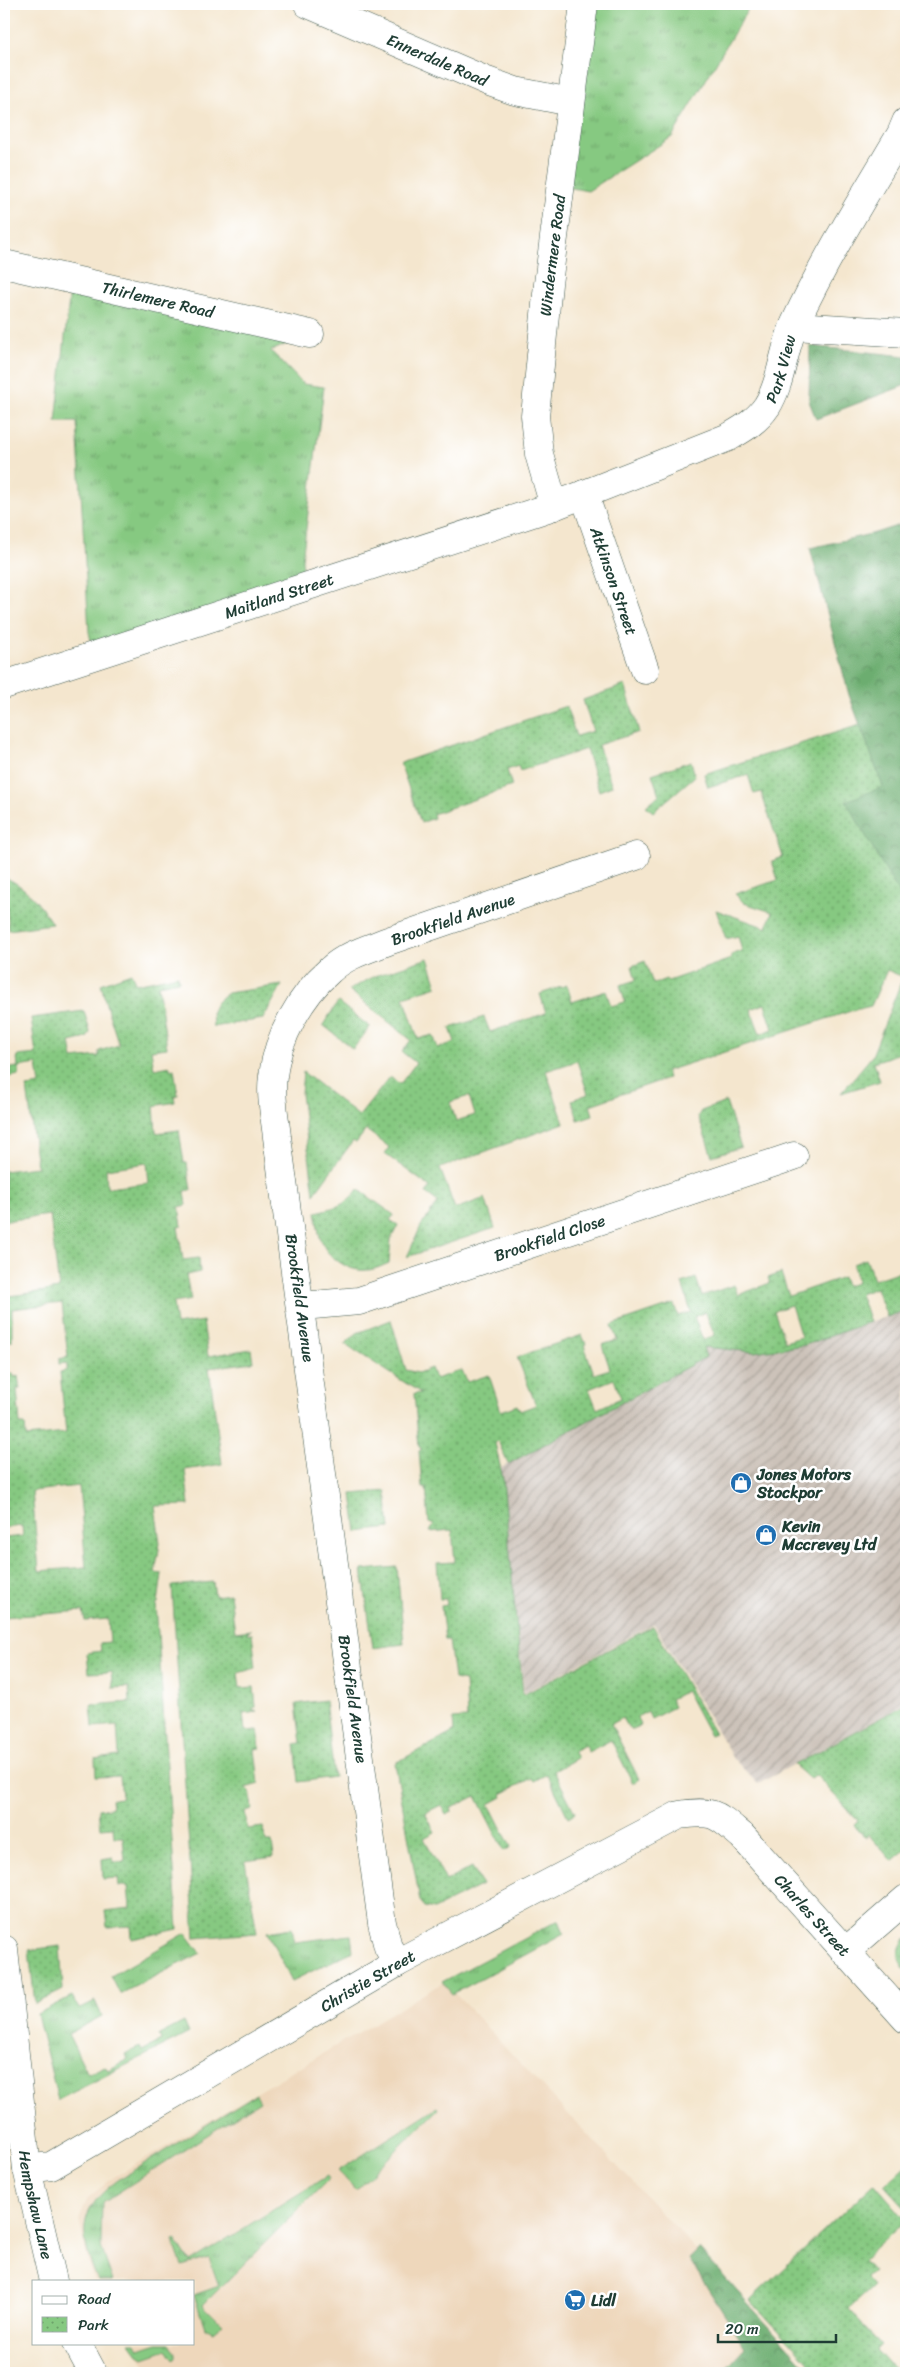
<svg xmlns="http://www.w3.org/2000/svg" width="910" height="2377" font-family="Sriracha,sans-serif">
<defs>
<pattern id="industrial-furrows" width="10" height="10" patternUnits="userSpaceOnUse" patternTransform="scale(1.25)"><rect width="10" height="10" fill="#ccc2b9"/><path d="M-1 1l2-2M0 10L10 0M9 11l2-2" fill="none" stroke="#a59f97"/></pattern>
<pattern id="grass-tufts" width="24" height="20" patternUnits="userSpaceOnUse" patternTransform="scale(1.25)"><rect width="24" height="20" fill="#86c981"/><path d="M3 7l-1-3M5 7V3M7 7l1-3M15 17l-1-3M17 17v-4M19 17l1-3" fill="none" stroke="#6da46a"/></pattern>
<pattern id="forest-crowns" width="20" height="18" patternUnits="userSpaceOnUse" patternTransform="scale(1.25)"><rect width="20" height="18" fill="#6cad6f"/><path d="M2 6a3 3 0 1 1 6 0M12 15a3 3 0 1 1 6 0" fill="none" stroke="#588e5c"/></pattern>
<pattern id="park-dots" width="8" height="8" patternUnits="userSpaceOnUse" patternTransform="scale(1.25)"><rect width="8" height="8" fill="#86c981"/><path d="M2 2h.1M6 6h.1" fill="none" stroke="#6da46a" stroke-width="1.8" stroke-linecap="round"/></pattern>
</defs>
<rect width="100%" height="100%" fill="#fff"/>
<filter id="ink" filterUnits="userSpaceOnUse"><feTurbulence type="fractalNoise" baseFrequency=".02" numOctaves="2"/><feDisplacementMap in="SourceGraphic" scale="10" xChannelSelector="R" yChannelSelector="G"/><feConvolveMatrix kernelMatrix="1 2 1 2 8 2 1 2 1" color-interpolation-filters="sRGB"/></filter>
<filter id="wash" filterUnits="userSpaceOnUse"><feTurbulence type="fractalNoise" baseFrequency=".0096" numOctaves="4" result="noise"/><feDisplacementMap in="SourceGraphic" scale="20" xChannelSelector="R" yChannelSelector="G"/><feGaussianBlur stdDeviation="1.12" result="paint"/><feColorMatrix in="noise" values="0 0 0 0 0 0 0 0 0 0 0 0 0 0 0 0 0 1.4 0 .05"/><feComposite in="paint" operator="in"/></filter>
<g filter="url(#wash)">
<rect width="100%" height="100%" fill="#f4e6ce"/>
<path fill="#eed7bb" d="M444 1982 745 2302 811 2373H152L129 2343H194V2281H95L89 2269 79 2220 88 2198 114 2177Z"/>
<path fill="url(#industrial-furrows)" d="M906 1310V1703L758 1784 733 1758 654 1624 524 1693 501 1468 706 1357 703 1347 754 1352 805 1345Z"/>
<path fill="url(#grass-tufts)" stroke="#52835a" d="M584 4H751L672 137 588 191 561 186Z
M71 280 310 334 271 351 303 384 324 387 302 560 305 586 94 654 89 632 77 422H56Z
M559 1920 564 1934 464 1988 452 1994 442 1982Z
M292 1928 295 1942 351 1935 353 1951 292 1981 267 1932Z
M186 1933 201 1953 120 1994 111 1976Z
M906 1938V1971C897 1960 896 1950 906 1938Z
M72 1996 79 2009 95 2001 102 2016 68 2034 88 2074 105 2066 108 2070 127 2060 125 2054 140 2047 142 2051 161 2041 159 2035 184 2022 189 2033 58 2100 37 2014Z
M256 2094 260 2101 102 2203 101 2247 113 2281H98C78 2233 77 2209 121 2178Z
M437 2107 438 2109 356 2190 338 2171Z
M327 2176 329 2179 203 2305 222 2324 213 2332 205 2328 194 2295 219 2286 209 2258 182 2266 173 2240 175 2239 190 2262Z
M130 2343H136L139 2349 157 2343H170L176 2353V2358L174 2360 167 2350 144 2358 138 2354Z"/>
<path fill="url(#forest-crowns)" stroke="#467552" d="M810 346 906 356V385L816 419 809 401Z
M906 523V906L845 800 883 787 849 695 810 548 875 533Z
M699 2249 811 2373H721L745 2347 689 2259Z"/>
<path fill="url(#park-dots)" stroke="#52835a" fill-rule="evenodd" d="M625 685 639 732 598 745 612 786 599 791 586 749 520 771 518 766 507 770 512 786 433 814 434 818 421 823 400 763 566 706 576 736 593 731 583 700Z
M860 725 883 787 846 801 906 906V1051L874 1062 880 1081 841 1093 872 1056 903 977 887 970 871 1006 854 1010 666 1071 668 1078 590 1105 593 1115 578 1120 572 1100 588 1094 577 1061 546 1071 564 1123 440 1168 455 1209 485 1198 495 1228 407 1257 421 1226 438 1202 426 1193 430 1187 385 1154 389 1147 366 1130 356 1143 353 1141 314 1194 301 1094 303 1072 359 1116 390 1077 400 1084 416 1063 402 1052 411 1040 349 990 375 976 428 958 437 986 404 997 418 1039 433 1035 438 1048 455 1042 450 1028 484 1017 490 1032 546 1013 540 994 567 985 572 1002 606 991 611 1006 625 1002 620 985 636 980 632 966 645 961 653 984 666 979 668 981 731 959V955L742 951 738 936 726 939 716 910 767 928 772 912 744 903 735 894 778 880 772 861 783 857 761 792 754 794 748 775 708 787 704 774ZM765 1004 773 1029 760 1034 751 1009ZM469 1096 475 1115 456 1121 450 1102Z
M691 761 695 776 653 812 646 806 659 795 652 774Z
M4 877C26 886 40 904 52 924L9 930 6 900H4Z
M131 973 136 984 178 975 179 981 158 985 167 1048 151 1050 154 1069 170 1066V1070L174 1069 178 1095 174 1096 175 1102 154 1106 156 1133 179 1130 184 1163H187L191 1190 185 1191 187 1205 179 1207 182 1226 178 1227 183 1260 199 1258 200 1272 186 1275 191 1300 173 1303 176 1325 203 1321 208 1356 251 1349 253 1362 209 1368 222 1464 185 1470 189 1505 155 1506 160 1543 155 1573 162 1574 158 1603 156 1604 178 1929 132 1939 131 1926 107 1927 105 1911 130 1908 128 1886H119L118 1878 103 1879 102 1859 113 1857 114 1862H125L123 1837H114L113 1827 100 1828 98 1809 112 1808 111 1799 122 1798 120 1776 96 1777 95 1759 119 1756 117 1725 93 1727 91 1705 130 1702 129 1687 113 1688 111 1672 89 1673 87 1653 101 1651 100 1643 110 1642 108 1619 85 1621 83 1611 4 1617V1538L23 1536 22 1526 4 1528V1374L13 1373 14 1377 18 1376 20 1389H17L20 1424H25L26 1437 66 1433 60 1372 67 1370V1363L59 1364V1359L68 1357 62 1303 12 1309V1341L4 1342V1250L10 1296 59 1289 50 1215 4 1221V1171L37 1167 27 1087 40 1085 37 1064 19 1067V1075L4 1078V1069L18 1067 17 1056 36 1054 31 1018 84 1011 90 1032 87 1038 70 1042 73 1059 99 1056V1051L119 1045 107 1008 101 984ZM147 1163 149 1183 107 1188 106 1169ZM79 1486 86 1567 39 1571 32 1491Z
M282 985 263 1019 213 1027 212 1011 216 1003 227 993Z
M338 1002 370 1027 353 1049 323 1025Z
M726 1102 741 1147 712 1156 698 1116 701 1111Z
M358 1189 394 1215 390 1220 398 1225 391 1239 389 1263C382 1266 374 1270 367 1270 359 1271 351 1269 344 1265 320 1251 319 1238 316 1212 333 1208 349 1205 358 1189Z
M866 1259 874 1280 906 1269V1310L887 1317 876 1288 860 1294 870 1322 805 1345 754 1352 703 1347 706 1357 508 1464 498 1441 495 1443 503 1479 523 1695 653 1626 715 1734 710 1736 686 1691 670 1699 674 1707 651 1719 648 1711 637 1717 641 1725 630 1730 623 1718 611 1724 639 1779 633 1783 611 1740 588 1752 585 1745 573 1751 577 1758 554 1771 575 1813 568 1817 547 1774 534 1781 532 1778 501 1794 502 1797 489 1804 511 1847 504 1851 476 1796 451 1808 452 1812 446 1815 441 1805 425 1813 435 1832 424 1838 446 1881 472 1867 482 1885 434 1909 425 1907 420 1901 395 1763 454 1732 453 1719 467 1718 465 1681 454 1679 449 1640H445L441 1606 447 1605 446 1599H440L437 1563 455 1562 452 1530 430 1532 434 1525 429 1523 426 1487H422L419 1451 422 1449 419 1447 414 1394 421 1393 345 1344 357 1333 391 1320 406 1370 418 1373 431 1368 435 1379 462 1370 467 1382 489 1375 501 1411 517 1405 520 1411 536 1405 517 1357 582 1335 586 1344 584 1345 594 1374 610 1369 602 1345 617 1340 612 1325 674 1304 678 1316 691 1312 682 1283 696 1278 702 1296 734 1285 738 1295 770 1283 768 1278 781 1273 789 1296 843 1277 846 1286 857 1283 853 1264ZM791 1305 801 1337 785 1342 774 1311ZM705 1312 715 1335 703 1340 694 1317ZM614 1379 621 1398 597 1409 589 1389Z
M386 1491 390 1528 357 1532 352 1494Z
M397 1567 404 1644 373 1648 362 1570Z
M213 1582 215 1596 230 1594 235 1632 251 1630 246 1633 252 1634 256 1668 238 1673 240 1688 254 1687 256 1707 252 1710 257 1712 243 1714 245 1731 258 1730 260 1748 255 1749 259 1784 245 1788 250 1792 252 1809 245 1811 247 1829 263 1827 266 1842H272L274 1857 245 1861 257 1933 195 1938 172 1586Z
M325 1700 334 1777 299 1782 295 1744 301 1743 296 1704Z
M906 1704V1777L903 1780 906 1790 901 1793 906 1803V1849L892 1861 869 1835 865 1838 854 1825 858 1821 816 1775 810 1779 794 1765Z
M60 1946 63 1990 35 2004 29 1950Z
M906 2165V2209L884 2185Z
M874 2183 906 2220 863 2260 873 2271 866 2277 874 2286 849 2309 881 2345 876 2350 897 2373H818L750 2300Z"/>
</g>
<g filter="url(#ink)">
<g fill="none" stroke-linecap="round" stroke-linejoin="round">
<g stroke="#3f564b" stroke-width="29">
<g id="minor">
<path id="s1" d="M308 4 487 81 515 91 571 102"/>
<path id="s2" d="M4 264 310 334"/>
<path d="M794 326 906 333"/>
<path id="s3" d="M584 494 645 670"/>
<path id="s4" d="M554 506 539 454 535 416 548 284 584 4"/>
<path id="s5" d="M4 685 554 506 729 437C743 429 757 421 767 406 782 382 783 349 795 323 826 257 864 196 901 134L906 122"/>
<path id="s6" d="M302 1306 359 1301 794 1156"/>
<path id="s7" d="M4 1949 27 2169 53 2281"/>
<path d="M845 1952 906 1899"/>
<path id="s8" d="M397 1963 388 1947 382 1923 277 1137C275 1118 270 1096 273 1076 277 1038 301 995 330 970 346 955 368 949 388 941L636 856"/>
<path id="s9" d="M27 2169 51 2166 397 1963 679 1815C715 1810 716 1814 742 1836L906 2019"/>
<path d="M77 2343 93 2373"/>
</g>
</g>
<use href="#minor" stroke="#fff" stroke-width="28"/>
</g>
</g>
<defs>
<g id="shop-disc" transform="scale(1.125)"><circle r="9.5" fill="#1f6fb2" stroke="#fff"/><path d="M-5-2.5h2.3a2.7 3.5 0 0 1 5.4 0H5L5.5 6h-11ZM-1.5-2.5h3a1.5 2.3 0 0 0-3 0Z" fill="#fff"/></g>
<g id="supermarket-disc" transform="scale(1.125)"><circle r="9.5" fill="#1f6fb2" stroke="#fff"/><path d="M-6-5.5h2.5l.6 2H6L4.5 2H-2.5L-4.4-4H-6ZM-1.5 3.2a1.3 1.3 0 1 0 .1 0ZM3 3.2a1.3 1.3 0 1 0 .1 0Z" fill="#fff"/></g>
</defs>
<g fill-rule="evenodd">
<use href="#shop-disc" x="741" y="1483"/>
<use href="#shop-disc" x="766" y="1535"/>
<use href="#supermarket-disc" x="575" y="2300"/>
</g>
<g text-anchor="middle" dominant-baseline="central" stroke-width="5" stroke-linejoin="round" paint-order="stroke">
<g font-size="16" fill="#1f3d34" stroke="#fff">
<text stroke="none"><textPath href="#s1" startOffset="141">Ennerdale Road</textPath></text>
<text stroke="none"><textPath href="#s4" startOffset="254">Windermere Road</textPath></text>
<text stroke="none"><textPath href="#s2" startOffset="158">Thirlemere Road</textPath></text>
<text stroke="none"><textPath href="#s5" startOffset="856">Park View</textPath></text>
<text stroke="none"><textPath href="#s3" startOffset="92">Atkinson Street</textPath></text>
<text stroke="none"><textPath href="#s5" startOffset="289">Maitland Street</textPath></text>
<text stroke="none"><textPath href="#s8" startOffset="1154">Brookfield Avenue</textPath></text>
<text stroke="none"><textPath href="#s6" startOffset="258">Brookfield Close</textPath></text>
<text transform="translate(300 1298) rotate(82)">Brookfield Avenue</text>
<text transform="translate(353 1699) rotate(82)">Brookfield Avenue</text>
<text stroke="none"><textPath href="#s9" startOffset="920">Charles Street</textPath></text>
<text stroke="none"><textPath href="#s9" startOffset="391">Christie Street</textPath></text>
<text stroke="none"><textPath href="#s7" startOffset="258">Hempshaw Lane</textPath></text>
</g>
<g font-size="16" font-weight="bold" fill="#1f3d34" stroke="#fff" text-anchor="start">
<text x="757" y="1474">Jones Motors<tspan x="757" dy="18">Stockpor</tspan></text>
<text x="782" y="1526">Kevin<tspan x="782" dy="18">Mccrevey Ltd</tspan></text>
<text x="591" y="2300">Lidl</text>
</g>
</g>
<rect width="910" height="2377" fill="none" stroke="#fff" stroke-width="20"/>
<rect x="32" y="2280" width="162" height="65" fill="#ffffff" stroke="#a5b1ae"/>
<rect x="42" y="2296" width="25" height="8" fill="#ffffff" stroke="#a5b1ae"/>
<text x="78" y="2304" font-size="15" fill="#1f3d34">Road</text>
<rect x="42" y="2317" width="25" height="15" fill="url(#park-dots)" stroke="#a5b1ae"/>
<text x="78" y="2330" font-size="15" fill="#1f3d34">Park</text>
<path d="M718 2334v8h118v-8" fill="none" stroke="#1f3d34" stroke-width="2.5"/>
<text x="725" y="2334" font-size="15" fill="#1f3d34" stroke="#ffffff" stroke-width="4" paint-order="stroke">20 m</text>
</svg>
